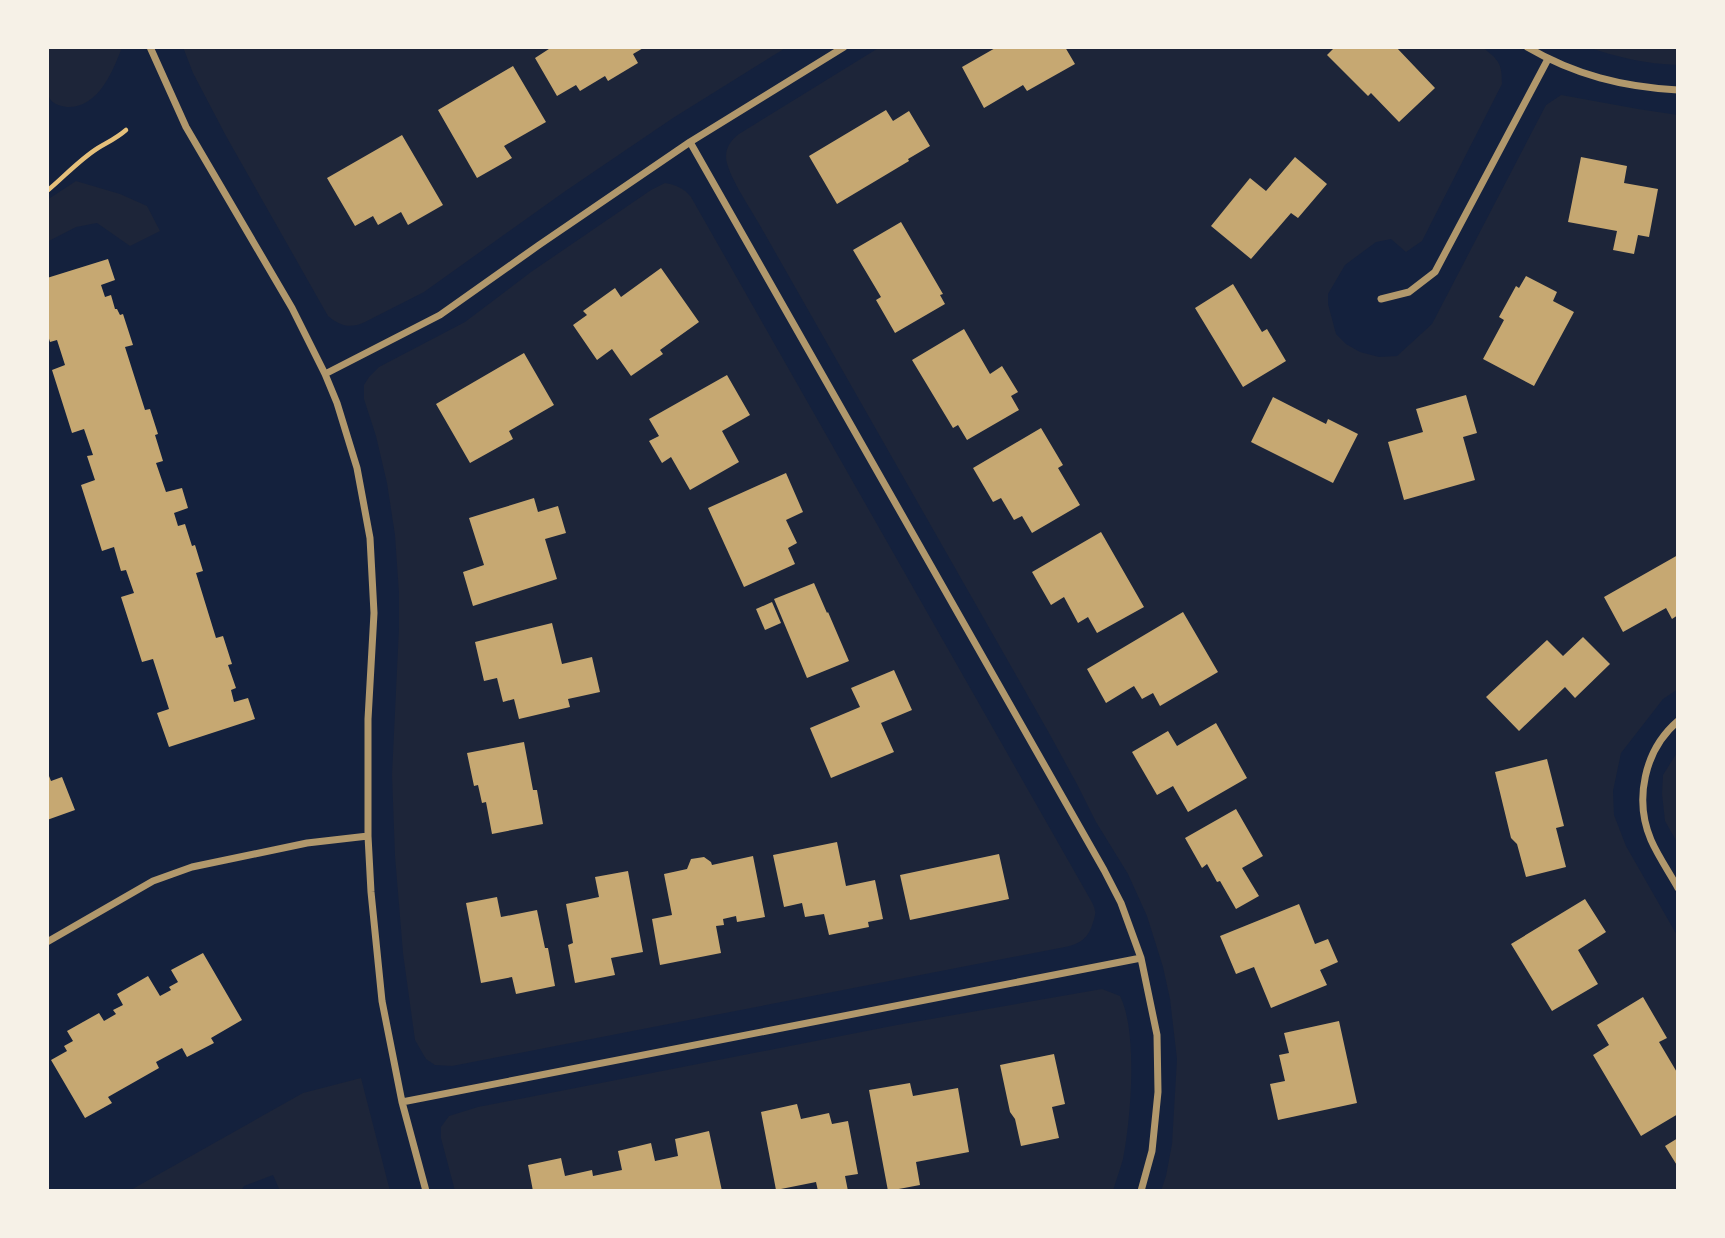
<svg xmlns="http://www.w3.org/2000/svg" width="1725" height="1238" font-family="'Source Sans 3',sans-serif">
<rect width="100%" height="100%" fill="#14213d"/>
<path fill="#1d2539" d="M47 47H120L121 50C112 73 98 108 67 107 60 106 52 104 49 97 45 89 47 58 47 47Z
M183 47H787L673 118 564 192 424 292 365 322C350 329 340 326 328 316L226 136 193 73Z
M880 47H1482C1499 60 1502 63 1502 84L1422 241 1406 252 1391 239 1376 242 1345 265 1328 294V304L1336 334 1346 344 1360 352 1379 357 1397 356 1432 324 1546 105 1561 95 1638 109 1678 115V689L1663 699 1621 753 1613 791 1614 815 1626 846 1678 937V1191H1161L1166 1176 1172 1144 1177 1059 1170 999 1163 967 1147 916 1128 874 1096 822 1078 786 1049 733 758 222C750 208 726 172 726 157 726 147 731 140 739 134Z
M1587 47H1678V65C1646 64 1617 57 1587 47Z
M76 181 120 194 147 206 160 231 130 246 97 223 76 227 47 242V200Z
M665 183C676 185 684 188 691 197L1085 890C1088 896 1094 904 1095 911 1096 912 1094 921 1093 922 1089 938 1080 944 1065 947L452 1066 435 1065 426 1059 415 1040 403 953 395 856 392 775 399 628V593L395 535 387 483 376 436 364 399V385L369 377 379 367 465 322 531 272 651 190Z
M1678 751V844L1665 821 1662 794 1663 775Z
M1102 989 1120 996C1138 1032 1131 1118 1123 1159 1120 1170 1116 1180 1113 1191H455L441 1138V1127L449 1116 478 1107 897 1025Z
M361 1078 390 1191H280L273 1175 244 1186 241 1191H129L303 1093Z"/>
<path fill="#c6a872" d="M552 47H645L633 54 638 63 608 81 605 76 580 91 576 85 557 96 535 58Z
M997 47H1065L1075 64 1027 91 1023 85 984 108 962 67Z
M1335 47H1396L1435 88 1399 122 1371 93 1368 96 1327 55Z
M513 66 546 122 504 146 512 158 477 178 438 110Z
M886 110 893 121 909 111 930 146 908 159 909 161 837 204 809 156Z
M402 135 443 205 408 225 401 212 378 225 373 216 355 226 327 178Z
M1295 157 1327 184 1298 218 1291 213 1251 259 1211 226 1250 178 1266 191Z
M1581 157 1627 166 1624 183 1658 189 1649 237 1638 235 1634 254 1613 250 1617 231 1568 222Z
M901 222 943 294 940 295 945 304 895 333 876 300 881 297 853 250Z
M108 259 115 280 101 285 105 297 111 295 115 309H117L120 315 123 314 133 345 125 347 145 410 150 409 158 434 155 435 163 461 156 463 166 492 182 488 188 508 174 513 178 526 185 524 192 546 195 545 203 571 196 573 216 638 223 636 232 664 228 665 236 688 231 690 234 702 248 698 255 719 169 747 157 713 169 709 153 659 142 662 121 597 134 593 126 570 121 571 114 547 102 551 81 485 95 480 87 456 93 455 84 429 72 433 52 370 65 365 57 340 50 342 47 332V278Z
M661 268 699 322 660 350 663 354 631 376 612 349 597 360 573 325 587 315 583 311 615 288 621 297Z
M1526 276 1557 292 1553 301 1574 312 1534 386 1483 359 1504 320 1499 317 1516 286 1519 288Z
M1233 284 1262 332 1267 329 1286 361 1243 387 1195 308Z
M964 329 990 374 1002 366 1018 392 1011 396 1019 410 967 440 958 425 953 428 912 360Z
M524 353 554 405 509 431 513 439 470 463 436 404Z
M727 375 750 415 722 431 739 462 690 490 671 457 662 463 649 441 659 436 649 419Z
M1466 395 1477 433 1463 437 1475 480 1404 500 1388 442 1423 432 1416 409Z
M1273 397 1326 424 1328 419 1358 434 1333 483 1251 442Z
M1041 428 1063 465 1058 468 1080 505 1032 533 1022 516 1014 520 1001 498 993 502 973 468Z
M786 473 803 512 786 520 797 543 788 548 795 564 744 587 708 508Z
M534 498 538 512 558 506 566 533 545 539 557 579 473 606 463 572 484 565 469 518Z
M1101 532 1144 607 1097 633 1088 617 1078 623 1064 597 1051 605 1032 572Z
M1678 555V615L1672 619 1666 608 1623 632 1604 597Z
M814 583 827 613 828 612 849 661 807 678 774 599Z
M772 602 781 623 765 630 756 609Z
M1183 612 1218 672 1160 706 1153 693 1142 699 1134 686 1106 703 1087 669Z
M552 623 562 664 592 657 600 692 568 699 570 707 519 719 514 699 503 702 497 678 484 681 475 642Z
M1583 637 1610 664 1575 698 1565 687 1519 731 1486 697 1547 640 1563 656Z
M894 670 912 710 881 723 894 752 831 778 810 728 860 707 851 688Z
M1216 723 1247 778 1188 812 1173 786 1157 795 1132 752 1168 731 1177 746Z
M524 742 533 790H537L543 824 492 834 486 802 482 803 478 785 474 786 467 753Z
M1547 759 1564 826 1556 828 1566 867 1526 877 1517 844 1511 838 1495 772Z
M47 771 51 781 62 777 75 810 47 820Z
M1236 809 1263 856 1242 868 1259 896 1236 909 1220 881 1217 882 1207 864 1202 868 1185 838Z
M837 842 846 886 875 880 883 919 868 922 869 927 829 935 824 914 805 917 802 903 784 907 773 855Z
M999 854 1009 899 910 920 900 875Z
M753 856 765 917 737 922 736 916 723 919 724 925 716 926 721 953 660 965 652 919 672 915 664 874 687 869 691 859 704 857 711 862 712 865Z
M628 871 643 952 611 958 615 975 575 983 568 945 573 943 566 904 599 897 595 877Z
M497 897 501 917 537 910 545 948H548L555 986 516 994 512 977 481 983 466 903Z
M1585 899 1606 932 1578 950 1598 984 1552 1011 1511 944Z
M1299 904 1315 944 1328 939 1338 962 1320 970 1327 985 1271 1008 1254 967 1236 974 1220 936Z
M203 953 242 1020 211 1038 214 1043 187 1057 182 1048 156 1062 159 1068 108 1097 112 1103 85 1118 51 1060 67 1051 64 1046 73 1041 67 1031 99 1013 104 1021 116 1014 113 1010 123 1005 117 994 148 976 160 996 171 990 169 987 178 982 171 970Z
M1643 997 1667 1038 1659 1042 1678 1074V1114L1641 1136 1593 1055 1609 1045 1597 1025Z
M1339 1021 1357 1103 1278 1120 1270 1084 1285 1081 1279 1055 1289 1053 1284 1033Z
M1054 1054 1065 1104 1052 1107 1059 1138 1021 1146 1015 1119 1010 1112 1000 1065Z
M910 1083 913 1096 958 1088 969 1152 916 1162 920 1185 888 1191 869 1090Z
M797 1104 801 1119 829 1113 832 1124 848 1121 858 1174 845 1176 848 1191H818L816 1182 776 1190 761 1112Z
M709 1131 722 1191H533L528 1165 561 1158 565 1176 592 1170 593 1176 622 1170 618 1151 651 1143 655 1161 678 1156 675 1139Z
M1678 1138V1167L1665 1146Z"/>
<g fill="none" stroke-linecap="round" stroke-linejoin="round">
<path stroke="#e5c07b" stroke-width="4.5" d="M47 191C64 177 79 160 98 148 108 142 117 138 126 130"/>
<path stroke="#b1986c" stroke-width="7" d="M150 47 186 127 292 308 325 374 337 403 357 468 370 538 374 613 368 719V836L371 892 382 1001 402 1102 426 1191
M1527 47C1575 75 1623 87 1678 90
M690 142 1104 870 1121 903 1141 958 1157 1035 1158 1092 1152 1151 1141 1191
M1381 299 1409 292 1435 272 1548 59
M325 374 440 315 539 245 690 142 844 47
M1678 721C1644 750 1634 800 1651 840 1658 856 1669 872 1678 888
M47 942 153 881 192 867 307 843 368 836
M402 1102 1141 958"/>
</g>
<rect width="1725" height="1238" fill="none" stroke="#f6f1e7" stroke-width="98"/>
</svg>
